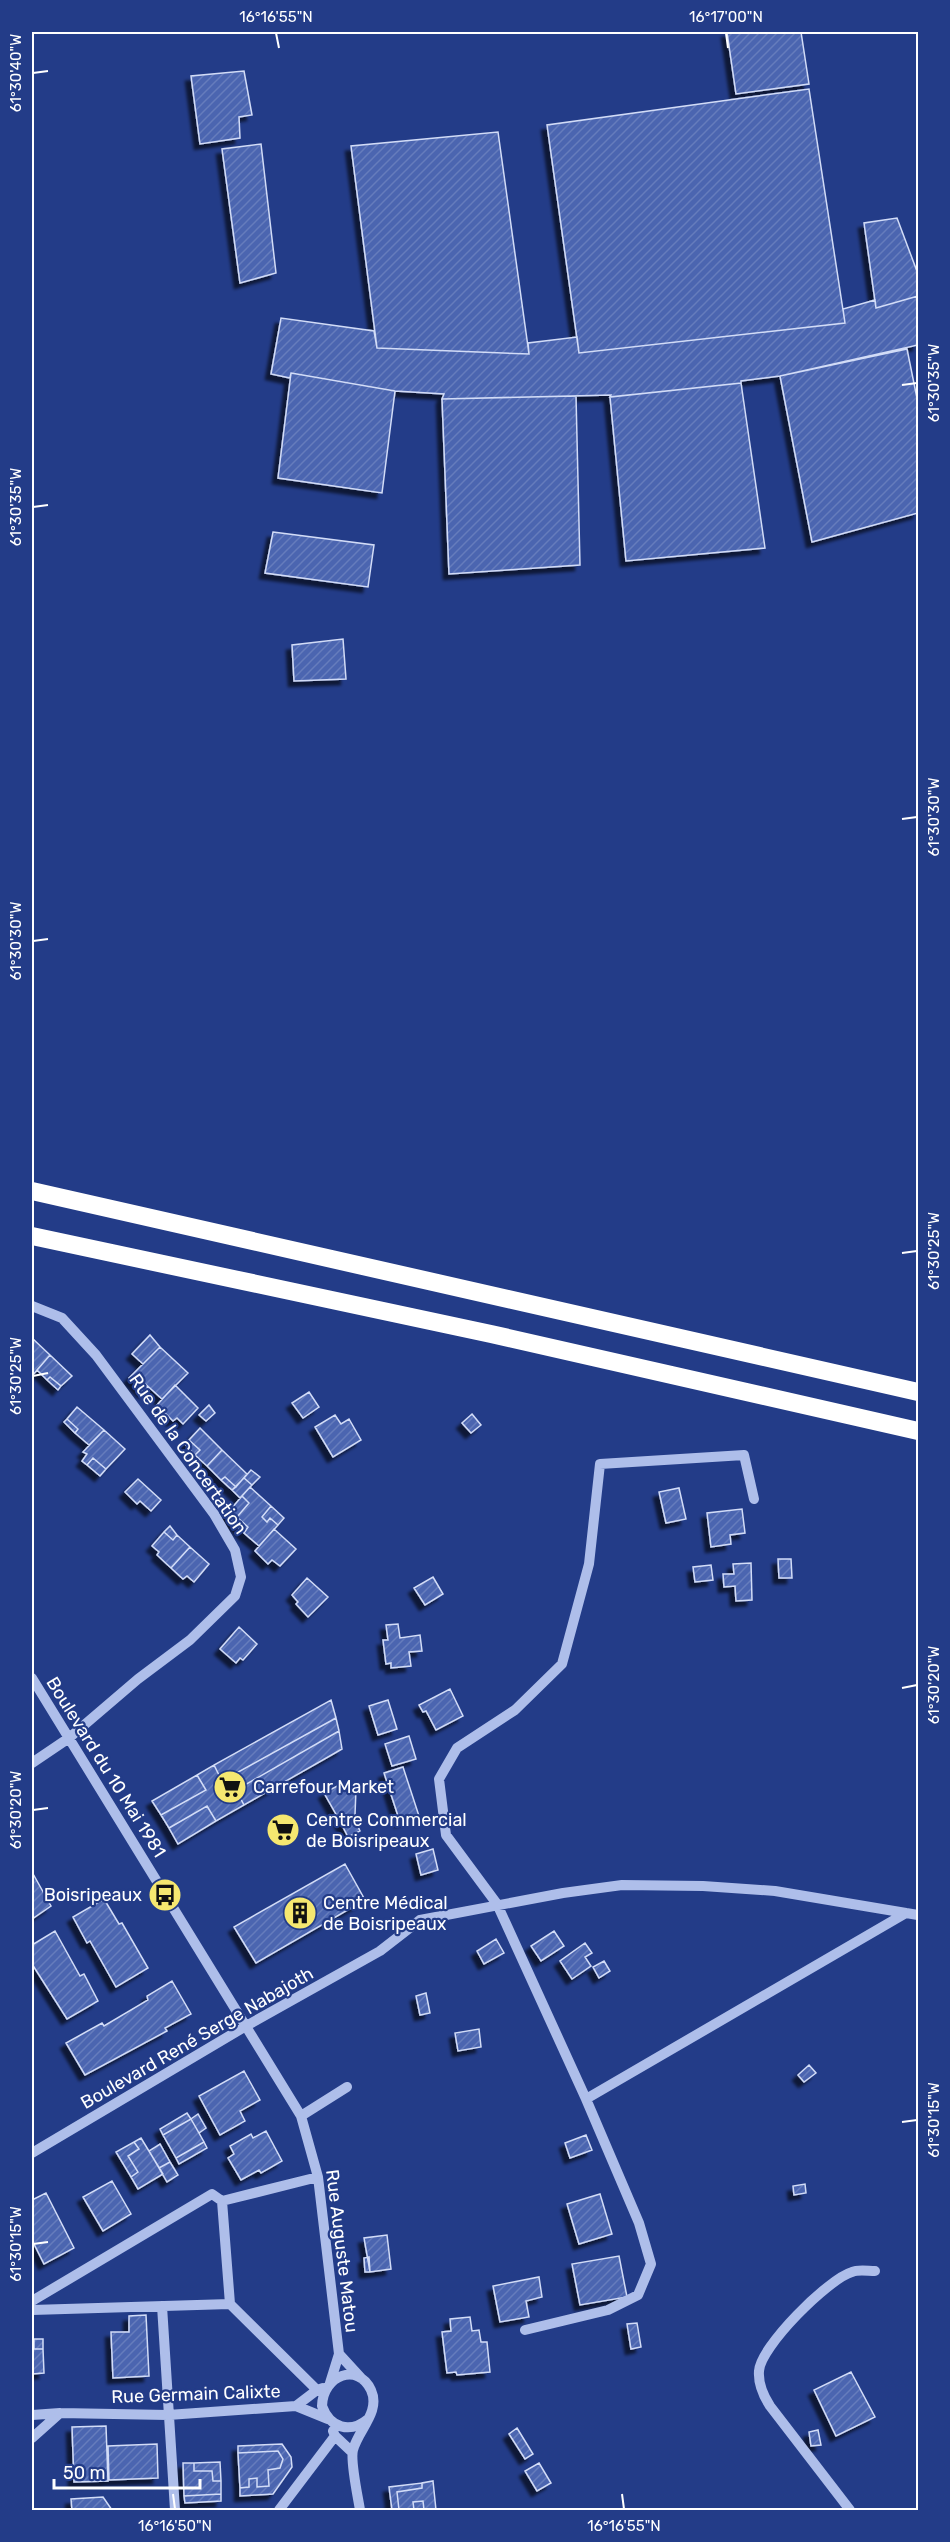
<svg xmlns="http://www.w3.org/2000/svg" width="950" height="2542" font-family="Rubik,sans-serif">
<defs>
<pattern id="building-hatch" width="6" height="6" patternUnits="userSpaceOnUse" patternTransform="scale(1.5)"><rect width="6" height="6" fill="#4b65b0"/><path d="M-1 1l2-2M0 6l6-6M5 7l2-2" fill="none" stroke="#667cbc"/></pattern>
<filter id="shadow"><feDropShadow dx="-5.5" dy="5.5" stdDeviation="1.5" flood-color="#0009"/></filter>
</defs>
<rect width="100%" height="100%" fill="#233c88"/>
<path fill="url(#building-hatch)" stroke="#d2dcf7" stroke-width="1.5" filter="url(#shadow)" d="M727 32H801L809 84 736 94Z
M244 71 252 115 239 117 240 138 200 144 191 76Z
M809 89 845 323 579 353 547 125Z
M498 132 529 354 377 348 351 146Z
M261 144 276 273 240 283 222 149Z
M897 218 918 274V296L876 308 864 223Z
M918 296V345L780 376 741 381V383L610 397 611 395 442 399 444 394 395 391 291 373 290 378 271 374 281 318 374 331 377 348 529 354 528 343 577 337 579 353 845 323 843 309 875 300 876 308Z
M907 349 918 403V513L812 542 780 376Z
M291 373 395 391 382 493 278 478Z
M741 383 765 548 626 561 610 397Z
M576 396 580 565 449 574 442 399Z
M273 532 374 545 368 587 265 573Z
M343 639 346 679 294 681 292 645Z
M150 1335 160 1347 143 1364 132 1354Z
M32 1338 50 1355 32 1376Z
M160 1347 188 1373 162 1399 142 1381 137 1386 129 1378Z
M50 1355 72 1376 61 1386 50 1377 47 1380 37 1370Z
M50 1377 61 1386 58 1390 47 1380Z
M142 1381 148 1388 144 1393 137 1386Z
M175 1385 198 1408 183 1424 177 1418 173 1421 157 1405Z
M309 1392 319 1407 303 1418 292 1403Z
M209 1405 215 1413 206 1421 199 1415Z
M77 1407 104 1430 89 1445 75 1433 78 1429 67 1419Z
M472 1414 481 1425 471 1433 462 1423Z
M335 1415 341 1424 349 1419 361 1440 333 1457 315 1427Z
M67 1419 78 1429 75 1433 64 1422Z
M200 1428 222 1450 207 1466 195 1455 200 1450 189 1440Z
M104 1430 125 1449 106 1469 93 1458 87 1465 82 1461 87 1454 83 1452Z
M189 1440 200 1450 195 1455 185 1444Z
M222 1450 247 1474 236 1487 225 1477 221 1480 207 1466Z
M93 1458 106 1469 100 1476 87 1465Z
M251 1470 260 1477 252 1485 244 1478Z
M225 1477 236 1487 232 1490 221 1480Z
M244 1478 252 1485 240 1498 232 1490Z
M138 1479 161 1500 151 1511 140 1501 137 1504 125 1492Z
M250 1487 271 1506 262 1517 267 1522 270 1518 278 1525 259 1546 244 1533 248 1527 237 1517 249 1503 242 1496Z
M679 1488 686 1519 666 1523 659 1492Z
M242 1496 249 1503 237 1517 248 1527 244 1533 226 1515Z
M271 1506 284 1518 278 1525 270 1518 267 1522 262 1517Z
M742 1509 745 1533 730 1535 731 1544 711 1547 707 1513Z
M170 1526 177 1535 173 1540 164 1532Z
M274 1529 296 1549 280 1566 272 1560 268 1564 255 1551Z
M164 1532 173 1540 177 1535 190 1547 171 1568 157 1555 159 1552 152 1546Z
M190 1547 209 1564 194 1582 187 1576 183 1579 171 1568Z
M778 1559H791L792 1578H779Z
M751 1563 752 1600 736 1601 735 1586 724 1587 723 1574H734L733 1564Z
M711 1565 713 1580 695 1582 693 1567Z
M433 1577 443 1594 425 1605 414 1588Z
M307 1578 328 1597 308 1617 296 1604 298 1602 292 1595Z
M398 1624 400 1638 420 1635 422 1651 409 1652 411 1666 391 1668V1663L386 1664 383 1640H388L386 1625Z
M239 1627 257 1644 243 1660 240 1658 236 1663 220 1649Z
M450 1689 463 1716 436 1730 426 1711 423 1712 419 1705Z
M331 1700 336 1718 222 1781 214 1765Z
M388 1700 397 1729 378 1735 369 1706Z
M336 1718 339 1731 236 1790 244 1805 216 1821 207 1806 169 1828 161 1815 206 1790 197 1775 214 1765 222 1781Z
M339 1731 342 1749 244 1805 236 1790Z
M409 1736 416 1759 392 1766 385 1744Z
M403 1767 419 1816 400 1822 384 1773Z
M197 1775 206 1790 161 1815 152 1801Z
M341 1784 356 1789 355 1815 341 1823 324 1793Z
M207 1806 216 1821 178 1844 169 1828Z
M353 1816 360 1831 348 1837 341 1823Z
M433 1849 438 1870 421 1875 416 1854Z
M345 1864 365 1900 256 1963 234 1927Z
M32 1872 51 1906 32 1919Z
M104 1899 119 1924 122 1923 148 1968 116 1987 90 1941 87 1943 73 1917Z
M55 1931 80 1976 84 1974 98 2001 67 2019 32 1964V1945Z
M554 1931 564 1946 541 1961 531 1946Z
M496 1939 504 1953 484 1964 477 1951Z
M585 1943 592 1953 585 1957 591 1966 572 1979 560 1961Z
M604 1961 610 1971 599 1978 593 1967Z
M172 1981 191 2014 165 2028 167 2031 85 2075 66 2043 102 2023 104 2026 148 2000 147 1996Z
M426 1993 430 2013 420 2015 416 1996Z
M479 2029 481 2047 458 2051 455 2033Z
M809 2065 816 2073 804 2082 798 2075Z
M244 2071 260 2100 240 2111 245 2121 220 2135 199 2096Z
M187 2113 191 2119 163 2135 160 2129Z
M198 2114 206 2128 199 2133 191 2119Z
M191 2119 204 2142 176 2158 163 2135Z
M266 2131 282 2161 261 2173 259 2170 241 2180 228 2158 234 2154 230 2146 251 2134 253 2138Z
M586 2135 592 2150 570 2158 565 2143Z
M141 2138 163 2174 138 2189 131 2177 138 2172 128 2156 139 2149 134 2142Z
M134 2142 139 2149 128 2156 138 2172 131 2177 116 2152Z
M204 2142 207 2148 179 2164 176 2158Z
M160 2144 170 2162 159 2168 149 2151Z
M170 2162 178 2175 167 2182 159 2168Z
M112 2181 131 2214 103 2231 83 2197Z
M805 2184 806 2193 794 2195 793 2186Z
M46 2193 74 2248 44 2264 32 2240V2200Z
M600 2194 612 2234 579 2244 567 2204Z
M387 2235 391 2269 370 2272 364 2238Z
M619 2256 627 2297 580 2305 572 2264Z
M369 2257 370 2272H365L364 2258Z
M539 2277 542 2297 526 2301 529 2317 500 2322 493 2286Z
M146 2315 149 2376 113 2378 111 2332H129V2316Z
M470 2317 472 2331 479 2330 481 2342H487L490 2372 457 2375 456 2372 447 2373 442 2332 451 2331 450 2319Z
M637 2323 641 2347 631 2349 627 2324Z
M32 2339H34V2349H43L44 2373 32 2374Z
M34 2339H43V2349H34Z
M851 2372 875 2417 836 2436 814 2390Z
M106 2426 108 2481 74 2482 72 2427Z
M517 2428 533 2454 525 2459 509 2434Z
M818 2430 821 2445 811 2446 809 2432Z
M157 2444 158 2478 109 2480 108 2446Z
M282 2444 291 2457 292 2467 273 2494 240 2496V2488L249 2487V2479L257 2478V2487L269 2486 268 2470 280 2468 283 2459 278 2451 238 2453V2446Z
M278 2451 283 2459 280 2468 268 2470 269 2486 257 2487V2478L249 2479V2487L240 2488 238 2453Z
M220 2462 221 2481H213L212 2471H194V2463Z
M183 2463H194V2471H212L213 2481H221V2494L184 2496Z
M539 2463 551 2483 537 2491 525 2471Z
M433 2481 436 2510H424L423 2501 413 2502 414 2510H399L397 2492 422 2488V2483Z
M422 2483V2488L397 2492 399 2510H392L389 2487Z
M221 2494V2501L185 2503 184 2496Z
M103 2497 112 2510H72L71 2499Z
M423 2501 424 2510H414L413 2502Z"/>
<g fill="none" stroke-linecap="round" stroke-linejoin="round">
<path stroke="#aebeea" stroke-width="10" d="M32 1306 62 1318 96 1355 214 1514 235 1550 241 1577 235 1596 190 1640 138 1679 69 1738 32 1763
M32 1678 301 2116 318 2177 339 2354 330 2383
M586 2099 906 1913 918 1915
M301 2116 347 2087
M32 2153 246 2026 380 1951 420 1920 563 1893 622 1885 703 1886 775 1891 906 1913
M222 2201 318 2177
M32 2301 212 2194 222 2201 230 2304 32 2310
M230 2304 317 2390
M162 2306 175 2510
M525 2330 608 2310 638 2295 651 2264 639 2223 586 2099 497 1904 446 1835 439 1779 457 1748 515 1710 562 1664 589 1564 600 1464 744 1455 754 1499
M339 2354 361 2378
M296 2406 317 2390 323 2388
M32 2415 60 2413 168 2415 296 2406 328 2419
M333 2431 335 2436 352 2452
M32 2438 60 2413
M279 2510 335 2436
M360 2510C358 2497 350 2461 353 2450 358 2430 381 2412 371 2390 358 2362 323 2375 322 2406 330 2428 350 2434 368 2419
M850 2510 770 2406C763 2395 758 2384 759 2371 760 2347 828 2279 852 2272 858 2269 868 2271 875 2271"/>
<path stroke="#fff" stroke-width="18" d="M32 1191 918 1392
M32 1236 491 1334 918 1431"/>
</g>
<path fill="none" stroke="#fff" stroke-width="2" d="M276 33 279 48M726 33 728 48M33 73 48 71M902 385 917 383M33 507 48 505M902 819 917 817M33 941 48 939M902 1253 917 1251M33 1376 48 1373M902 1688 917 1685M33 1810 48 1808M902 2122 917 2120M33 2244 48 2242M173 2494 175 2509M622 2494 624 2509"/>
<defs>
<g id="supermarket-disc" transform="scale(1.725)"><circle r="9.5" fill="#f5e770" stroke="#233c88"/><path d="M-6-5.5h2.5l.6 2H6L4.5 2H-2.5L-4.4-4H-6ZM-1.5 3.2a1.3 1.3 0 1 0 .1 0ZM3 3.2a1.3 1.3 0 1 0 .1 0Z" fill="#111"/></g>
<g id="bus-disc" transform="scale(1.725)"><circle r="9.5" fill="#f5e770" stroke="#233c88"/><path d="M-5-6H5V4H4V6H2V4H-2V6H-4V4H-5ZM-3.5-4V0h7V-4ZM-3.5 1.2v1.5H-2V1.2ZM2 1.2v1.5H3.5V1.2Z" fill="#111"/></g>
<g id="building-disc" transform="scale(1.725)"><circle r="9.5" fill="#f5e770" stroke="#233c88"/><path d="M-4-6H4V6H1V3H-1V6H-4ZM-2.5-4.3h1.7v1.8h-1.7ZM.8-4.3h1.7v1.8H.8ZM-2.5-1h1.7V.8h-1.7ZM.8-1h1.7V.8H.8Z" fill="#111"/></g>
</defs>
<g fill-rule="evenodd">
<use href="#supermarket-disc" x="230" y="1787"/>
<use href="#supermarket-disc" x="283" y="1830"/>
<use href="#bus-disc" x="165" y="1895"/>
<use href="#building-disc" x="300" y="1913"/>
</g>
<g text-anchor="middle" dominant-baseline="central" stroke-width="4.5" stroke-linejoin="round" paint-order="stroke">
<g font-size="18" fill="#fff" stroke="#233c88">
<text transform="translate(188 1454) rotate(55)">Rue de la Concertation</text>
<text transform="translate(106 1767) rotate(58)">Boulevard du 10 Mai 1981</text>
<text transform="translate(197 2038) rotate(-30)">Boulevard René Serge Nabajoth</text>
<text transform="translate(342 2251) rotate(83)">Rue Auguste Matou</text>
<text transform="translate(196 2394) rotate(-2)">Rue Germain Calixte</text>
</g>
<g font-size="18" fill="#fff" stroke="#233c88" text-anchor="start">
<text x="253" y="1787">Carrefour Market</text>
<text x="306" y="1820">Centre Commercial<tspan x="306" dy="21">de Boisripeaux</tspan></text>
<text x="142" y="1895" text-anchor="end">Boisripeaux</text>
<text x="323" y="1903">Centre Médical<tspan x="323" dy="21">de Boisripeaux</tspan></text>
</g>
</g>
<rect width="950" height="2542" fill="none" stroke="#233c88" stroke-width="66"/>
<path d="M54 2479v9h146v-9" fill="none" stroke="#ffffff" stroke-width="3"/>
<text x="63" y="2479" font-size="18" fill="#ffffff" stroke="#233c88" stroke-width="4.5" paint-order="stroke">50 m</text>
<rect x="33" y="33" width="884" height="2476" fill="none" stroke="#fff" stroke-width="2"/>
<g font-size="15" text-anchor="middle" fill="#fff">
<text x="276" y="22">16°16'55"N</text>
<text x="726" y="22">16°17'00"N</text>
<text transform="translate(16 73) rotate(-90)" y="5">61°30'40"W</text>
<text transform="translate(934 383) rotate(-90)" y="5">61°30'35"W</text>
<text transform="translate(16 507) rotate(-90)" y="5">61°30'35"W</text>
<text transform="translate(934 817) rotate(-90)" y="5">61°30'30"W</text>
<text transform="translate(16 941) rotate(-90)" y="5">61°30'30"W</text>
<text transform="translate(934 1251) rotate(-90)" y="5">61°30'25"W</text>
<text transform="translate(16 1376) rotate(-90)" y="5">61°30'25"W</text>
<text transform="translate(934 1685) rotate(-90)" y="5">61°30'20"W</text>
<text transform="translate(16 1810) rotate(-90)" y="5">61°30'20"W</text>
<text transform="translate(934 2120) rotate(-90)" y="5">61°30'15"W</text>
<text transform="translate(16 2244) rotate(-90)" y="5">61°30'15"W</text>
<text x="175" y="2531">16°16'50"N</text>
<text x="624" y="2531">16°16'55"N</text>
</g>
</svg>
